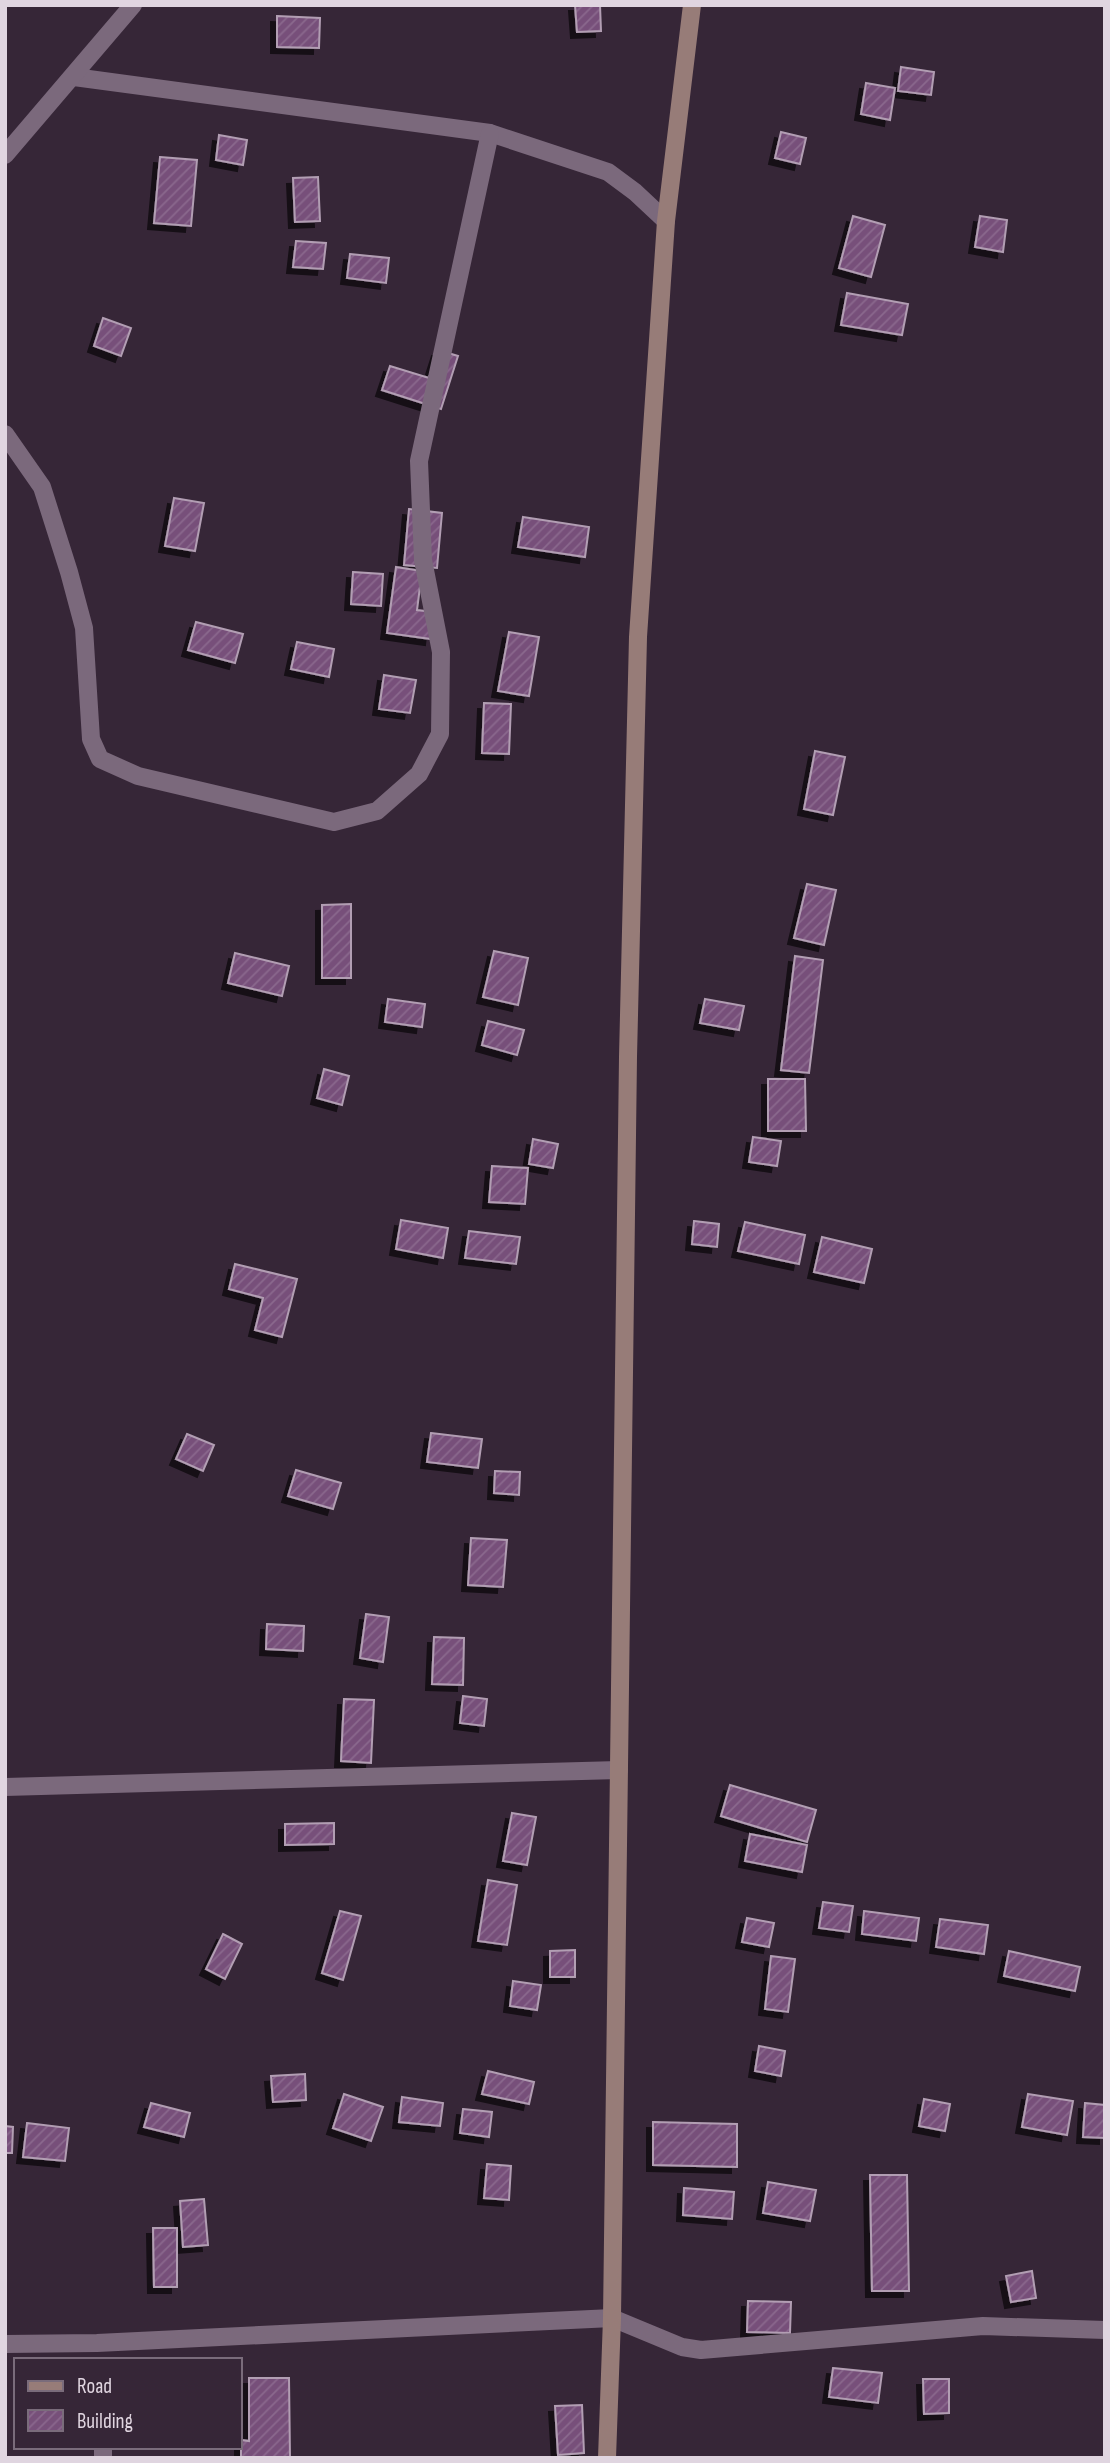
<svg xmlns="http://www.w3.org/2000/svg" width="1110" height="2463" font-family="'Sofia Sans Condensed',sans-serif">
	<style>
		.building { fill: url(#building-hatch); stroke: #b29eb3; stroke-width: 2; filter: url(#shadow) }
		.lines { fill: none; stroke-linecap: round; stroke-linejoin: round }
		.street { stroke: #7b697c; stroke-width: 18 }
		.secondary { stroke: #977c78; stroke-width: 18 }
	</style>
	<defs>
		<pattern id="building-hatch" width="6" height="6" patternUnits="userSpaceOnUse" patternTransform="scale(1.75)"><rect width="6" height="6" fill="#77507a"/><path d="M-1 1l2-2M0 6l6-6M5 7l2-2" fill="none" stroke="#8a688d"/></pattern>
		<filter id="shadow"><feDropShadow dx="-6" dy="6" stdDeviation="0" flood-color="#0009"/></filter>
	</defs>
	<rect width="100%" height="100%" fill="#362637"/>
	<g class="building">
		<polygon points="575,5 600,5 601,31 577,32"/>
		<polygon points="277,16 320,18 319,48 277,47"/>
		<polygon points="901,67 934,72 931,95 898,91"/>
		<polygon points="866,83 895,88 890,120 861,114"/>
		<polygon points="781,132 806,138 800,164 775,158"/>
		<polygon points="219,135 247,140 243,165 216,160"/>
		<polygon points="160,157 197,160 191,226 154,223"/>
		<polygon points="318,177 320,221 295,222 293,178"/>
		<polygon points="853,216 885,225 871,277 839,268"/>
		<polygon points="980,216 1007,220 1003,252 975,247"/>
		<polygon points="296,241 326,243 323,269 293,267"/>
		<polygon points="350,254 389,258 386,283 347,278"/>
		<polygon points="847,293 908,304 902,335 841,325"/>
		<polygon points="103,318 131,328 121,356 94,346"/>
		<polygon points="438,350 458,356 441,409 382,390 390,366 429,378"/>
		<polygon points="174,498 204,503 195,551 165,546"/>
		<polygon points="409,509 442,513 437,568 404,565"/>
		<polygon points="523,517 589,527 585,557 518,547"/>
		<polygon points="396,567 422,571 417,610 434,612 431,639 387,633"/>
		<polygon points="353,572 383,574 381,606 351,604"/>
		<polygon points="196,622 243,634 235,663 188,650"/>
		<polygon points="509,632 539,637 529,696 498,691"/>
		<polygon points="297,642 334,649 329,677 291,669"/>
		<polygon points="384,675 416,680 410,713 379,709"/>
		<polygon points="484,703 511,704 509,754 482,753"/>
		<polygon points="815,751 845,757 833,815 804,809"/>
		<polygon points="807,884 836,890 824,945 794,938"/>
		<polygon points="351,904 351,978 322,978 322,905"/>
		<polygon points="494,951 528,958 518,1005 483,997"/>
		<polygon points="235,953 289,966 282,996 228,983"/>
		<polygon points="795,956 823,960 809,1073 781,1070"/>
		<polygon points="388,999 425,1004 422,1027 385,1022"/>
		<polygon points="705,999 744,1006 739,1030 700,1023"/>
		<polygon points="488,1021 524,1030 517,1055 482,1045"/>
		<polygon points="324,1069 349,1076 342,1105 317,1098"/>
		<polygon points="768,1079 805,1079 806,1131 768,1131"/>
		<polygon points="753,1137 781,1141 777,1166 749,1162"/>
		<polygon points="533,1139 558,1144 553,1168 529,1164"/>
		<polygon points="492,1166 528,1168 525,1204 489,1202"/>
		<polygon points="401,1220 448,1228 443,1258 396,1249"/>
		<polygon points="694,1221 719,1224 717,1247 692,1244"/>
		<polygon points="745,1222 805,1235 799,1264 738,1251"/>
		<polygon points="469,1231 520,1237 516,1264 465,1258"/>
		<polygon points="822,1237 872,1249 864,1283 814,1272"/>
		<polygon points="235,1264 297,1279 282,1337 255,1330 263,1298 229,1289"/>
		<polygon points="431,1433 482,1439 478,1468 427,1462"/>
		<polygon points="187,1434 214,1445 203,1471 176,1459"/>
		<polygon points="296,1470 341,1483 333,1509 288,1496"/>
		<polygon points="495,1471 520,1472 519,1495 494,1493"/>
		<polygon points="471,1538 507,1540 503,1587 468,1585"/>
		<polygon points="366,1614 389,1617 383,1662 360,1658"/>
		<polygon points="267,1624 304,1626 303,1651 266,1649"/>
		<polygon points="434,1637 464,1638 463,1685 432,1684"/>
		<polygon points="463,1696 487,1699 484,1726 460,1723"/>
		<polygon points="344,1699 374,1700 371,1763 341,1761"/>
		<polygon points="730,1785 816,1810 807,1842 721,1816"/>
		<polygon points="512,1813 536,1817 527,1865 503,1861"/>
		<polygon points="334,1823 334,1844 285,1845 285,1824"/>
		<polygon points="750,1834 807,1845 802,1872 745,1861"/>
		<polygon points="488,1880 517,1885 507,1945 478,1941"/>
		<polygon points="823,1902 853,1906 849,1932 819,1928"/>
		<polygon points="340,1911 361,1916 343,1980 322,1973"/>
		<polygon points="864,1911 919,1918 916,1941 862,1934"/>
		<polygon points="747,1918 774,1923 769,1947 742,1942"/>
		<polygon points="940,1919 988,1925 984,1954 936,1947"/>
		<polygon points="223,1934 242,1944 225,1979 206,1969"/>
		<polygon points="575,1950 575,1977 550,1977 550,1951"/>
		<polygon points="1009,1951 1080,1967 1075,1991 1004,1976"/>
		<polygon points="771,1956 795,1959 788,2012 765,2009"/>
		<polygon points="513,1981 541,1985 537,2010 510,2006"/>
		<polygon points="759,2046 785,2051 781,2076 755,2071"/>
		<polygon points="488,2071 534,2082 529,2104 482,2094"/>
		<polygon points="305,2074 306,2100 273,2102 271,2076"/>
		<polygon points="344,2094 383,2107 371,2141 333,2128"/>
		<polygon points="1028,2094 1073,2101 1067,2135 1022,2127"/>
		<polygon points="402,2097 443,2103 440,2126 399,2122"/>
		<polygon points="924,2099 950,2104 945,2131 919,2126"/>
		<polygon points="151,2103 190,2113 184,2137 144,2127"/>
		<polygon points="1085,2103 1105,2105 1105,2138 1083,2137"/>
		<polygon points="463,2109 492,2112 489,2137 460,2133"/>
		<polygon points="653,2122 737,2124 737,2167 653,2165"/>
		<polygon points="27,2123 69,2128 65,2161 23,2157"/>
		<polygon points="5,2126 13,2127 12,2153 5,2153"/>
		<polygon points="487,2164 511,2166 509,2200 484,2198"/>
		<polygon points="870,2175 907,2175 909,2291 872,2291"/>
		<polygon points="768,2182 816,2190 810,2221 763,2213"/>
		<polygon points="684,2188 734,2192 732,2219 683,2215"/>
		<polygon points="204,2199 208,2245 183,2247 180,2201"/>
		<polygon points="153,2228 177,2228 177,2287 154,2287"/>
		<polygon points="1032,2271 1036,2298 1011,2302 1006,2276"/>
		<polygon points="748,2301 791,2302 790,2333 747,2332"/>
		<polygon points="833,2368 882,2373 878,2403 829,2397"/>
		<polygon points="249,2378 289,2378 290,2458 241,2458 241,2440 249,2441"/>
		<polygon points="923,2379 949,2379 949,2413 924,2414"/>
		<polygon points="582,2405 584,2453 558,2455 555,2406"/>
	</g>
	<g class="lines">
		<g class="street">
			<polyline points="74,77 490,133 608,172 635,192 666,221"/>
			<polyline points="5,155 133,5"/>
			<polyline points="5,434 42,487 69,572 84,628 91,739 100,759 138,776 334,822 377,811 419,774 440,734 441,652 423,560 419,461 490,133"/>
			<polyline points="5,1787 619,1770"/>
			<polyline points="5,2344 97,2343 612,2318 682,2347 701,2350 983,2326 1105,2330"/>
			<polyline points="103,2447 103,2458"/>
		</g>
		<polyline class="secondary" points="607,2458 612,2318 628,1057 638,637 666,221 692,5"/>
	</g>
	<rect width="1110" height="2463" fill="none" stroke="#e0d5e0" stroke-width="14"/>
	<rect x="14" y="2358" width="228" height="91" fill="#362637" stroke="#7a6c7b" stroke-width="2"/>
	<rect x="28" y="2381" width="35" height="10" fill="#977c78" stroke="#7a6c7b" stroke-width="2"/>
	<text x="77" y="2393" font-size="21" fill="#e0d5e0">Road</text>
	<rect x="28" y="2410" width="35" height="21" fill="url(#building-hatch)" stroke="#7a6c7b" stroke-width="2"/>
	<text x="77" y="2428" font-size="21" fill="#e0d5e0">Building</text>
</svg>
